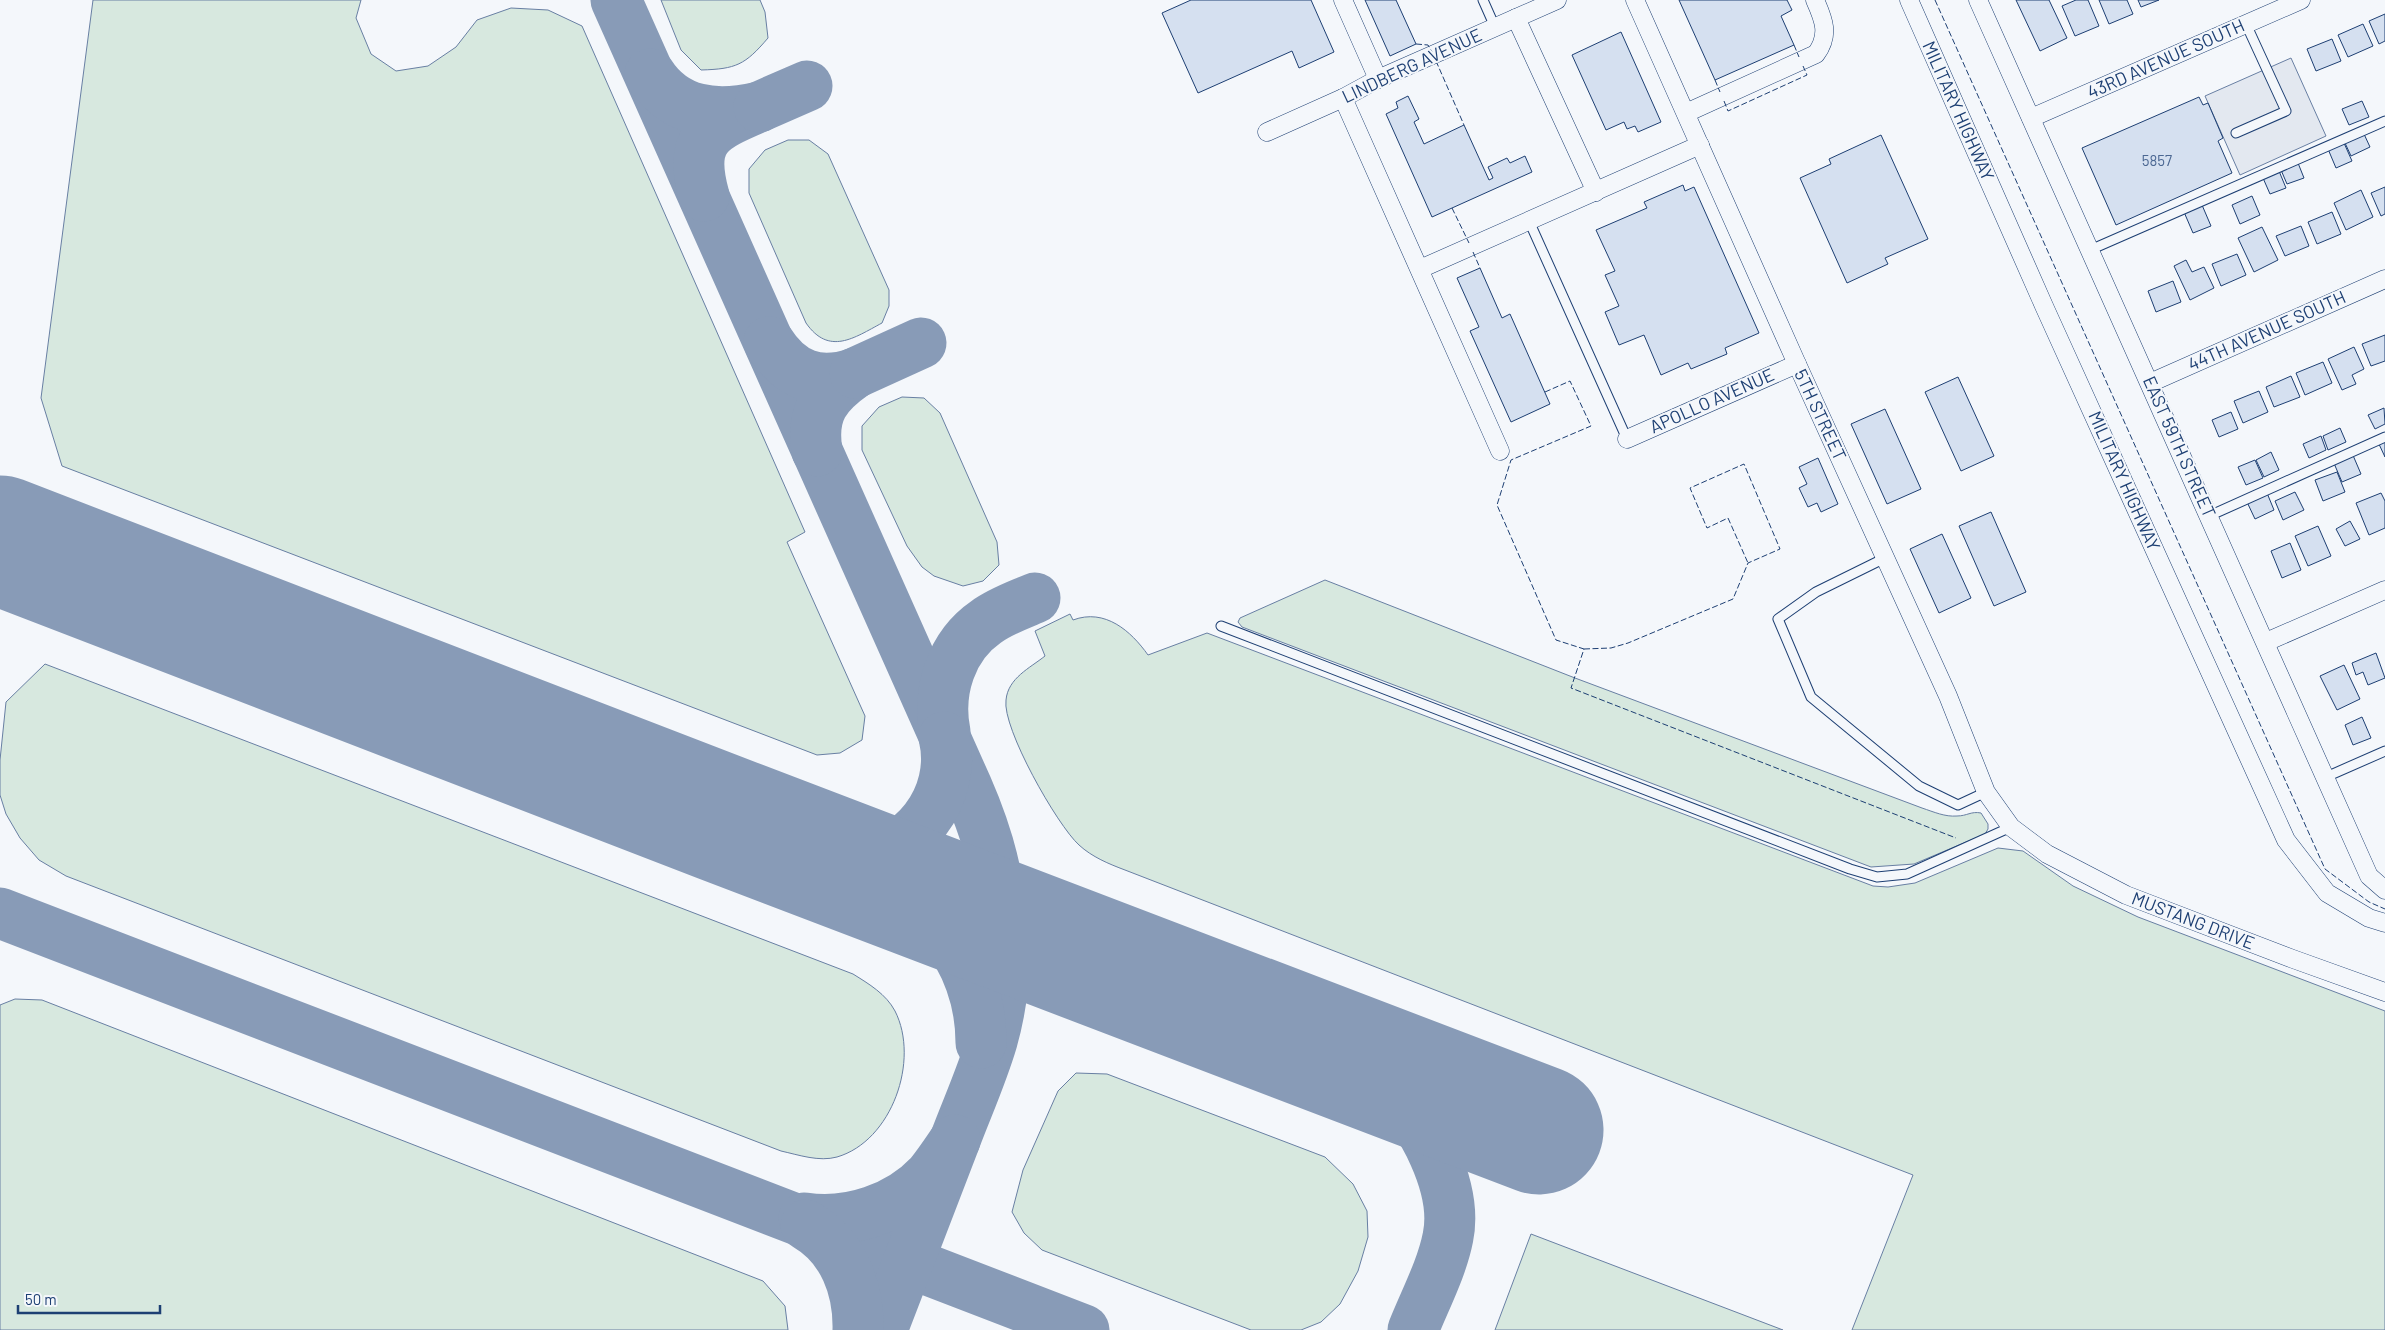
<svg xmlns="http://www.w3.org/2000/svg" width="2385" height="1330" font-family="Barlow,sans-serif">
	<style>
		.green { fill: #d7e8df; stroke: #687fa3 }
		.parking { fill: #e3e8f0; stroke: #687fa3 }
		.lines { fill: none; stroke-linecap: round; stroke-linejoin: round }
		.taxiway { stroke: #889bb7; stroke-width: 51 }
		.runway { stroke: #889bb7; stroke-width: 129 }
		.building { fill: #d5e0f0; stroke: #1d3f73 }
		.service-casing { stroke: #1d3f73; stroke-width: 11 }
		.minor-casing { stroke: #1d3f73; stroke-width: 19 }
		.service { stroke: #f4f7fb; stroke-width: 9 }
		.minor { stroke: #f4f7fb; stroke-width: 18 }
		.fence { stroke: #1d3f73; stroke-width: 1; stroke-dasharray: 6 2.5; stroke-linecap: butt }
		.labels { text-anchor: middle; stroke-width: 4; stroke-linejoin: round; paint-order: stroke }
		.number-label { font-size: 15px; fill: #4b6792 }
		.street-label { font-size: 18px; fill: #1d3f73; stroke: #f4f7fb }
	</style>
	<rect width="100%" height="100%" fill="#f4f7fb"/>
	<g class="green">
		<polygon points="93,0 361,0 356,18 371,54 396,71 428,66 456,47 477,20 511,8 548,10 582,26 805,532 787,542 865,716 862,740 840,753 817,755 62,466 41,398"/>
		<path d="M661 0H760L765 12 768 38C745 65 736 69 701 70L681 50Z"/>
		<path d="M788 140H809L828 154 889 290V306L882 323C854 338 829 356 806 323L749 193V169L765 150Z"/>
		<polygon points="902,397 924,398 940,413 997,542 999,565 983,581 963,586 934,576 922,567 907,546 862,450 862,426 879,407"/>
		<path d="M1325 580 1575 678 1922 808C1934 812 1945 817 1957 816 1967 816 1971 811 1981 813L1988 824V829L1985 834 1914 864 1871 867 1242 627 1238 622 1240 618Z"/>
		<path d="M1070 614 1073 620C1105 608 1131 631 1148 655L1207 633 1873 886 1888 887 1915 883 1998 848 2023 851 2073 886 2138 917 2385 1011V1330H1852L1913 1175 1125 870C1109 864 1092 857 1079 845 1057 825 1002 728 1006 700 1008 678 1030 668 1045 656L1035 631Z"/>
		<path d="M45 664 853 974C869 984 886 994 895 1011 920 1060 892 1141 837 1157 819 1162 799 1155 781 1151L66 876 39 860 20 838 6 814 0 795V760L6 702Z"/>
		<polygon points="15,999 42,1000 763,1281 785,1306 788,1330 0,1330 0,1005"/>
		<polygon points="1076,1073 1107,1074 1325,1157 1353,1184 1367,1211 1368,1237 1358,1271 1340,1304 1321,1322 1301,1330 1251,1330 1042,1250 1024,1233 1012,1212 1023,1170 1058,1091"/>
		<polygon points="1531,1234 1783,1330 1495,1330"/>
	</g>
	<polygon class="parking" points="2291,58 2326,136 2240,175 2205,96"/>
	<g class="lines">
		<g class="taxiway">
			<path d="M616 0 967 787C1003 869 1017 953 992 1041 982 1075 967 1108 955 1140"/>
			<path d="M650 74C675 113 716 117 759 107 710 128 688 137 704 196"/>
			<polyline points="759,107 807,86"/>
			<path d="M769 342C790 375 818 386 855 373 825 394 811 412 817 451"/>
			<polyline points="855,373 921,343"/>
			<path d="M945 732C937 691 951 646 986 622 1001 611 1019 605 1035 598"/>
			<path d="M944 737C958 796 912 858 850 857 827 856 804 847 783 841 800 849 818 858 835 865 854 873 874 878 892 888 948 920 981 979 981 1043"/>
			<polyline points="0,913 1084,1330"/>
			<path d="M1317 1046C1341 1058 1365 1069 1386 1087 1422 1118 1458 1188 1448 1237 1442 1268 1425 1300 1413 1330"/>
			<path d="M804 1218C849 1225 899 1208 930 1175 939 1164 947 1152 955 1140L882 1330"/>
			<path d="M806 1225C844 1247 859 1289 858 1330"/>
		</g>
		<polyline class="runway" points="0,540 721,818 1539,1130"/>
	</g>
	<g class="building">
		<polygon points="1191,0 1311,0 1334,52 1299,68 1292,51 1198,93 1162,13"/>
		<polygon points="1365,0 1396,0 1416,44 1390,56"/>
		<polygon points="1679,0 1787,0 1792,10 1781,16 1794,45 1715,80"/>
		<polygon points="2016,0 2049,0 2067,38 2040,51"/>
		<polygon points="2076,0 2088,0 2099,26 2075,36 2062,6"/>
		<polygon points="2099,0 2127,0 2133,14 2109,24"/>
		<polygon points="2138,0 2159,0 2141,7"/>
		<polygon points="2385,14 2385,41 2379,44 2369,21"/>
		<polygon points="2363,24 2373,46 2348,57 2338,35"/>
		<polygon points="1621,32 1661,122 1638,132 1635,126 1627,129 1624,122 1606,130 1572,55"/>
		<polygon points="2332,39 2341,61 2316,71 2307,49"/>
		<polygon points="1408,96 1419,119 1414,122 1424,144 1464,125 1489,180 1493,178 1488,167 1507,158 1510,163 1525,156 1532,172 1432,217 1386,114 1398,108 1396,102"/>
		<polygon points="2199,97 2203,105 2208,103 2223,138 2218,141 2232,173 2116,225 2082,148"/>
		<polygon points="2362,101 2369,117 2349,125 2342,109"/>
		<polygon points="2364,134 2370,147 2351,156 2345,143"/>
		<polygon points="1881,135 1928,239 1885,258 1888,264 1847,283 1800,178 1831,164 1829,159"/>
		<polygon points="2344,143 2352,161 2336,168 2328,149"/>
		<polygon points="2298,163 2304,178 2287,184 2281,170"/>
		<polygon points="2279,171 2286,188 2270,194 2263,178"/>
		<polygon points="1683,185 1685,191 1694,187 1759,333 1725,348 1727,354 1691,369 1688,363 1661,375 1644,335 1619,345 1605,312 1619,306 1605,275 1615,271 1596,230 1647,208 1644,202"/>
		<polygon points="2385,187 2385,214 2381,216 2371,193"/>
		<polygon points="2361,190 2373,217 2346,230 2334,203"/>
		<polygon points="2252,196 2260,215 2240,224 2232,205"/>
		<polygon points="2202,205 2211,226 2193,233 2184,212"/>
		<polygon points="2332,212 2341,234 2317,244 2308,222"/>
		<polygon points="2301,226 2309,246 2285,256 2276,236"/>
		<polygon points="2262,227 2278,260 2254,272 2238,238"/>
		<polygon points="2237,254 2246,275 2221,286 2212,264"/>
		<polygon points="2186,260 2192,272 2204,267 2214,288 2190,300 2174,266"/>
		<polygon points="1480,268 1502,318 1510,314 1550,404 1511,422 1470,331 1479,327 1457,278"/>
		<polygon points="2173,281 2181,302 2156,312 2148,291"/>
		<polygon points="2385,335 2385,361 2371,366 2362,344"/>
		<polygon points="2354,347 2364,369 2352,375 2356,384 2342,390 2328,359"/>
		<polygon points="2323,362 2332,383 2305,395 2296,373"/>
		<polygon points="2291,376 2300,397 2274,407 2266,387"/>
		<polygon points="1958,377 1994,456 1961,471 1925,392"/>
		<polygon points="2259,391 2268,412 2243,423 2234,401"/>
		<polygon points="2384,408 2385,424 2375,429 2368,415"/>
		<polygon points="1885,409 1921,489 1887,504 1851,424"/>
		<polygon points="2231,412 2238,429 2219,437 2212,420"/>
		<polygon points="2340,428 2346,442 2328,450 2323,436"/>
		<polygon points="2321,436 2326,450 2309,458 2303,444"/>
		<polygon points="2385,439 2385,457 2378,442"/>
		<polygon points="2271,452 2279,470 2264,477 2256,460"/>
		<polygon points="2352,453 2361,474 2342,482 2333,461"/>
		<polygon points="1818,458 1838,504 1821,512 1817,503 1808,507 1799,488 1807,484 1799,467"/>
		<polygon points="2255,460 2263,478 2246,485 2238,467"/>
		<polygon points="2337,472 2345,492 2323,501 2315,480"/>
		<polygon points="2295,492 2304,510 2283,520 2275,501"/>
		<polygon points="2267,493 2274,510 2255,519 2247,502"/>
		<polygon points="2381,493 2385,501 2385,528 2369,535 2356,503"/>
		<polygon points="1991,512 2026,592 1994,606 1959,526"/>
		<polygon points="2350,521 2360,539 2345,546 2336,529"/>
		<polygon points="2318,526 2331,556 2308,566 2295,536"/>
		<polygon points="1942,534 1971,598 1939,613 1910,549"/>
		<polygon points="2290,543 2301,570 2282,578 2271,551"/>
		<polygon points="2376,653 2385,678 2368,685 2363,672 2356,675 2352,663"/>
		<polygon points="2344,665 2360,699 2337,710 2320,676"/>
		<polygon points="2362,717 2371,738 2353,745 2345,725"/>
	</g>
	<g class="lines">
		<defs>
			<g id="service">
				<polyline points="1483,0 1495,27"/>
				<polyline points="2236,133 2286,111 2246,24"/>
				<polyline points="1529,221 1627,439"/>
				<polyline points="2090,250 2385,121"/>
				<polyline points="2209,516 2385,437"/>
				<polyline points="1885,558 1816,592 1778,619 1811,697 1919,786 1958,805 1986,792"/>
				<polyline points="1221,626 1850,869 1877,877 1907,874 2011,827"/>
				<polyline points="2326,777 2385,751"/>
			</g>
			<g id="minor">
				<polyline points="1343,0 1378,79"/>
				<polyline points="1635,0 1797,364 1948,696 1986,792 2011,827 2047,854 2126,895 2293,959 2385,992"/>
				<polyline points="1909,0 2044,306 2286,840 2327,893 2369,918 2385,923"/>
				<polyline points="1978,0 2369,876 2385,890"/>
				<polyline points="1516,18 1596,192"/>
				<polyline points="1343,98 1500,451"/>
				<path d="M1686 113 1816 54C1830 35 1824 20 1815 0"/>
				<polyline points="2031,118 2301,0"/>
				<polyline points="1267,132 1343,98 1378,79 1557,0"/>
				<polyline points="1420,269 1700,145"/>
				<polyline points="2150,383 2385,279"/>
				<polyline points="1627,439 1797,364"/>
				<polyline points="2266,642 2385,590"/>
			</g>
		</defs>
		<use href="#service" class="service-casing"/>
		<use href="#minor" class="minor-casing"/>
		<use href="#service" class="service"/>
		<use href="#minor" class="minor"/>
		<g class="fence">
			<polyline points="1935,0 2325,869 2369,902 2385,909"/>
			<polyline points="1416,44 1428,45 1432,52"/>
			<polyline points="1794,45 1799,57"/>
			<polyline points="1436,61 1464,125"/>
			<polyline points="1715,80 1720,92"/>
			<polyline points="1724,101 1728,111 1807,75 1803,66"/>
			<polyline points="1452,208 1469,243"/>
			<polyline points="1473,252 1480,268"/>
			<polyline points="1545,392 1570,381 1591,426 1511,460 1497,505 1556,640 1584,649 1571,688 1956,838"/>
			<polyline points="1584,649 1611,648 1628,643 1733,599 1748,563 1780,549 1744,464 1690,488 1707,528 1728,518 1748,563"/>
		</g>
	</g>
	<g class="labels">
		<g class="number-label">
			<text x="2157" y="166">5857</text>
		</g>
		<g class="street-label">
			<text transform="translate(2166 59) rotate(-24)" y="6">43RD AVENUE SOUTH</text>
			<text transform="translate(1412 66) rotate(-25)" y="6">LINDBERG AVENUE</text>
			<text transform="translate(1958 111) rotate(66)" y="6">MILITARY HIGHWAY</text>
			<text transform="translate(2267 331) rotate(-24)" y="6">44TH AVENUE SOUTH</text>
			<text transform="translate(1712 401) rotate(-24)" y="6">APOLLO AVENUE</text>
			<text transform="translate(1820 415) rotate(65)" y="6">5TH STREET</text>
			<text transform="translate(2179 447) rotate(66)" y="6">EAST 59TH STREET</text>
			<text transform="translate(2124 481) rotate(66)" y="6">MILITARY HIGHWAY</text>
			<text transform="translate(2193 921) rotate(21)" y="6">MUSTANG DRIVE</text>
		</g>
	</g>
	<path d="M18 1305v8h142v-8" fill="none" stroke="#1d3f73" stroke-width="2.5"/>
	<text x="25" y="1305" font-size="15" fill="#1d3f73" stroke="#f4f7fb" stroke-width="4" paint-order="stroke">50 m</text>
</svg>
